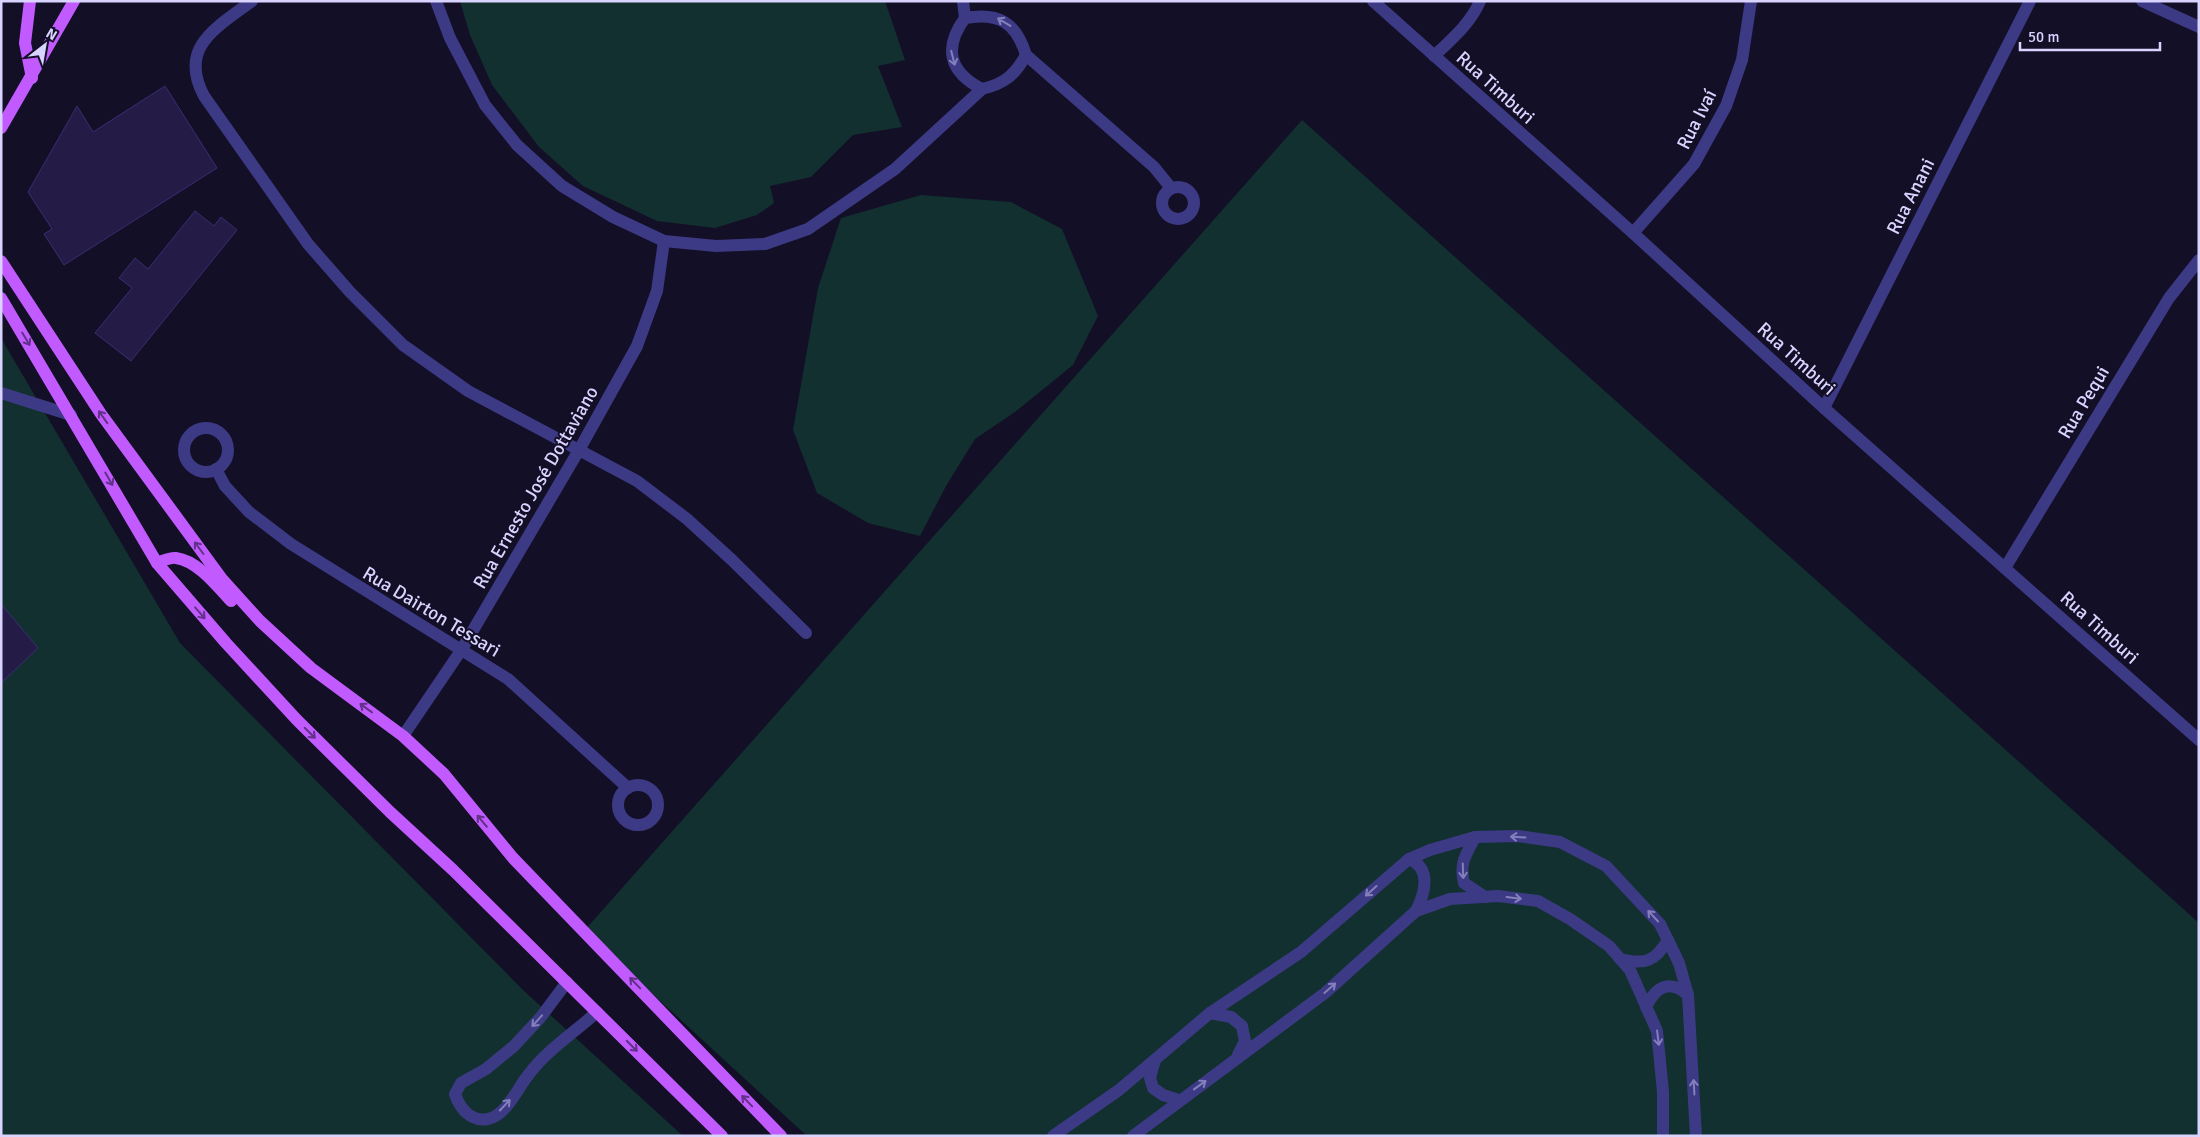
<svg xmlns="http://www.w3.org/2000/svg" width="2200" height="1137" font-family="Signika,sans-serif">
	<style>
		.green { fill: #12302f }
		.building { fill: #241b47; stroke: #3b2d73 }
		.lines { fill: none; stroke-linecap: round; stroke-linejoin: round }
		.minor { stroke: #3d3a85; stroke-width: 12 }
		.major { stroke: #c25bff; stroke-width: 12 }
		.oneway { stroke: #837fbc }
		.oneway2 { stroke: #623188 }
		.labels { text-anchor: middle; stroke-width: 4; stroke-linejoin: round; paint-order: stroke }
		.street-label { font-size: 19px; fill: #d9d4ff; stroke: #130f26 }
	</style>
	<rect width="100%" height="100%" fill="#130f26"/>
	<g class="green">
		<polygon points="460,1 885,1 905,60 878,66 902,127 853,135 811,177 770,186 774,203 757,215 715,228 657,221 583,186 539,147 492,85 470,35"/>
		<polygon points="1302,120 2199,923 2199,1136 807,1136 584,931"/>
		<polygon points="921,195 1011,202 1062,229 1098,316 1073,365 1015,412 975,439 946,486 920,536 868,523 817,493 793,430 818,288 841,218"/>
		<polygon points="1,338 180,643 523,990 683,1136 1,1136"/>
	</g>
	<g class="building">
		<polygon points="165,86 217,168 64,265 44,234 52,229 28,192 77,106 93,132"/>
		<polygon points="195,211 214,226 221,217 237,230 131,361 95,333 132,288 119,278 135,258 148,269"/>
		<polygon points="1,604 38,648 1,683"/>
	</g>
	<g class="lines">
		<g class="minor">
			<path d="M252 1C216 28 178 47 204 96L308 244 350 292 403 345 468 391 637 481 687 519 732 560 806 633"/>
			<path d="M436 1 450 38 485 105 517 145 562 186 613 217 664 241 716 246 765 244 808 229 895 169 982 89C1004 84 1015 75 1026 55"/>
			<polyline points="963,1 965,18"/>
			<polyline points="1373,1 1633,233 1824,408 2199,740"/>
			<polyline points="2142,1 2199,27"/>
			<path d="M1434 56C1451 40 1471 23 1480 1"/>
			<path d="M982 89C949 72 943 48 965 18 998 12 1016 22 1026 55L1154 167 1171 188"/>
			<circle cx="1178" cy="203" r="16"/>
			<polyline points="1633,233 1694,164 1726,106 1742,60 1751,1"/>
			<polyline points="1,393 71,415"/>
			<polyline points="1824,408 2030,1"/>
			<circle cx="206" cy="450" r="22"/>
			<polyline points="216,469 225,486 249,512 291,544 508,679 628,788"/>
			<polyline points="2005,568 2169,298 2199,260"/>
			<polyline points="403,736 462,649 579,450 637,346 657,291 664,241"/>
			<circle cx="638" cy="805" r="20"/>
			<path d="M1475 837C1466 855 1459 863 1464 883L1485 897"/>
			<path d="M1409 859C1432 868 1425 893 1416 911"/>
			<path d="M1620 959C1644 965 1655 962 1668 940"/>
			<path d="M567 982 540 1018 514 1046 486 1069 461 1083 455 1094C460 1109 471 1122 488 1119 507 1115 518 1087 529 1074 547 1050 575 1032 597 1012"/>
			<path d="M1646 1007C1656 986 1670 979 1688 995"/>
			<polyline points="1210,1013 1231,1017 1242,1026 1245,1041 1238,1055"/>
			<polyline points="1155,1060 1150,1078 1153,1088 1163,1095 1179,1100"/>
			<polyline points="1053,1136 1119,1090 1210,1013 1301,952 1409,859 1430,850 1475,837 1518,836 1560,842 1606,866 1660,924 1679,963 1688,995 1696,1136"/>
			<polyline points="1133,1136 1325,993 1416,911 1450,899 1498,896 1538,901 1570,919 1609,946 1630,970 1657,1031 1663,1092 1663,1136"/>
		</g>
		<g class="major">
			<polyline points="30,1 25,43 32,78"/>
			<polyline points="1,128 74,1"/>
			<polyline points="1,261 101,414 222,579 260,621 311,668 403,736 444,774 513,858 781,1136"/>
			<polyline points="1,298 157,563 226,643 297,720 390,812 453,870 722,1136"/>
			<path d="M157 563C163 561 170 557 176 558 198 561 217 586 231 601"/>
		</g>
	</g>
	<defs><path id="oneway-shaft" d="M-6 0H5M1.5-3L5.5 0L1.5 3" fill="none" stroke-width="1.6" stroke-linecap="round" stroke-linejoin="round" transform="scale(1.25)"/></defs>
	<g class="oneway">
		<use href="#oneway-shaft" transform="translate(1004 22) rotate(-149)"/>
		<use href="#oneway-shaft" transform="translate(953 58) rotate(76)"/>
		<use href="#oneway-shaft" transform="translate(1518 837) rotate(-177)"/>
		<use href="#oneway-shaft" transform="translate(1463 871) rotate(88)"/>
		<use href="#oneway-shaft" transform="translate(1371 891) rotate(138)"/>
		<use href="#oneway-shaft" transform="translate(1514 898) rotate(7)"/>
		<use href="#oneway-shaft" transform="translate(1653 916) rotate(-133)"/>
		<use href="#oneway-shaft" transform="translate(1330 988) rotate(-41)"/>
		<use href="#oneway-shaft" transform="translate(537 1021) rotate(132)"/>
		<use href="#oneway-shaft" transform="translate(1658 1038) rotate(83)"/>
		<use href="#oneway-shaft" transform="translate(1200 1085) rotate(-36)"/>
		<use href="#oneway-shaft" transform="translate(1694 1087) rotate(-93)"/>
		<use href="#oneway-shaft" transform="translate(505 1105) rotate(-47)"/>
	</g>
	<g class="oneway2">
		<use href="#oneway-shaft" transform="translate(26 339) rotate(59)"/>
		<use href="#oneway-shaft" transform="translate(103 417) rotate(-125)"/>
		<use href="#oneway-shaft" transform="translate(109 479) rotate(60)"/>
		<use href="#oneway-shaft" transform="translate(199 548) rotate(-127)"/>
		<use href="#oneway-shaft" transform="translate(200 613) rotate(49)"/>
		<use href="#oneway-shaft" transform="translate(366 708) rotate(-144)"/>
		<use href="#oneway-shaft" transform="translate(310 733) rotate(45)"/>
		<use href="#oneway-shaft" transform="translate(482 821) rotate(-130)"/>
		<use href="#oneway-shaft" transform="translate(635 983) rotate(-134)"/>
		<use href="#oneway-shaft" transform="translate(632 1046) rotate(45)"/>
		<use href="#oneway-shaft" transform="translate(747 1101) rotate(-134)"/>
	</g>
	<g class="labels">
		<g class="street-label">
			<text transform="translate(1496 87) rotate(42)" y="7">Rua Timburi</text>
			<text transform="translate(1696 119) rotate(-63)" y="7">Rua Ivaí</text>
			<text transform="translate(1910 196) rotate(-63)" y="7">Rua Anani</text>
			<text transform="translate(1797 358) rotate(42)" y="7">Rua Timburi</text>
			<text transform="translate(2083 402) rotate(-59)" y="7">Rua Pequi</text>
			<text transform="translate(535 487) rotate(-60)" y="7">Rua Ernesto José Dottaviano</text>
			<text transform="translate(432 611) rotate(31)" y="7">Rua Dairton Tessari</text>
			<text transform="translate(2100 627) rotate(42)" y="7">Rua Timburi</text>
		</g>
	</g>
	<rect width="2200" height="1137" fill="none" stroke="#d9d4ff" stroke-width="5"/>
	<g transform="translate(45 45) rotate(31)" stroke="#130f26" stroke-width="4" paint-order="stroke">
	<path d="M0-4L9 19L0 12L-9 19Z" fill="#d9d4ff"/>
	<text y="-8" font-size="14" font-weight="bold" text-anchor="middle" fill="#d9d4ff">N</text>
	</g>
	<path d="M2020 42v8h140v-8" fill="none" stroke="#d9d4ff" stroke-width="2.5"/>
	<text x="2028" y="42" font-size="15" fill="#d9d4ff" stroke="#130f26" stroke-width="4" paint-order="stroke">50 m</text>
</svg>
